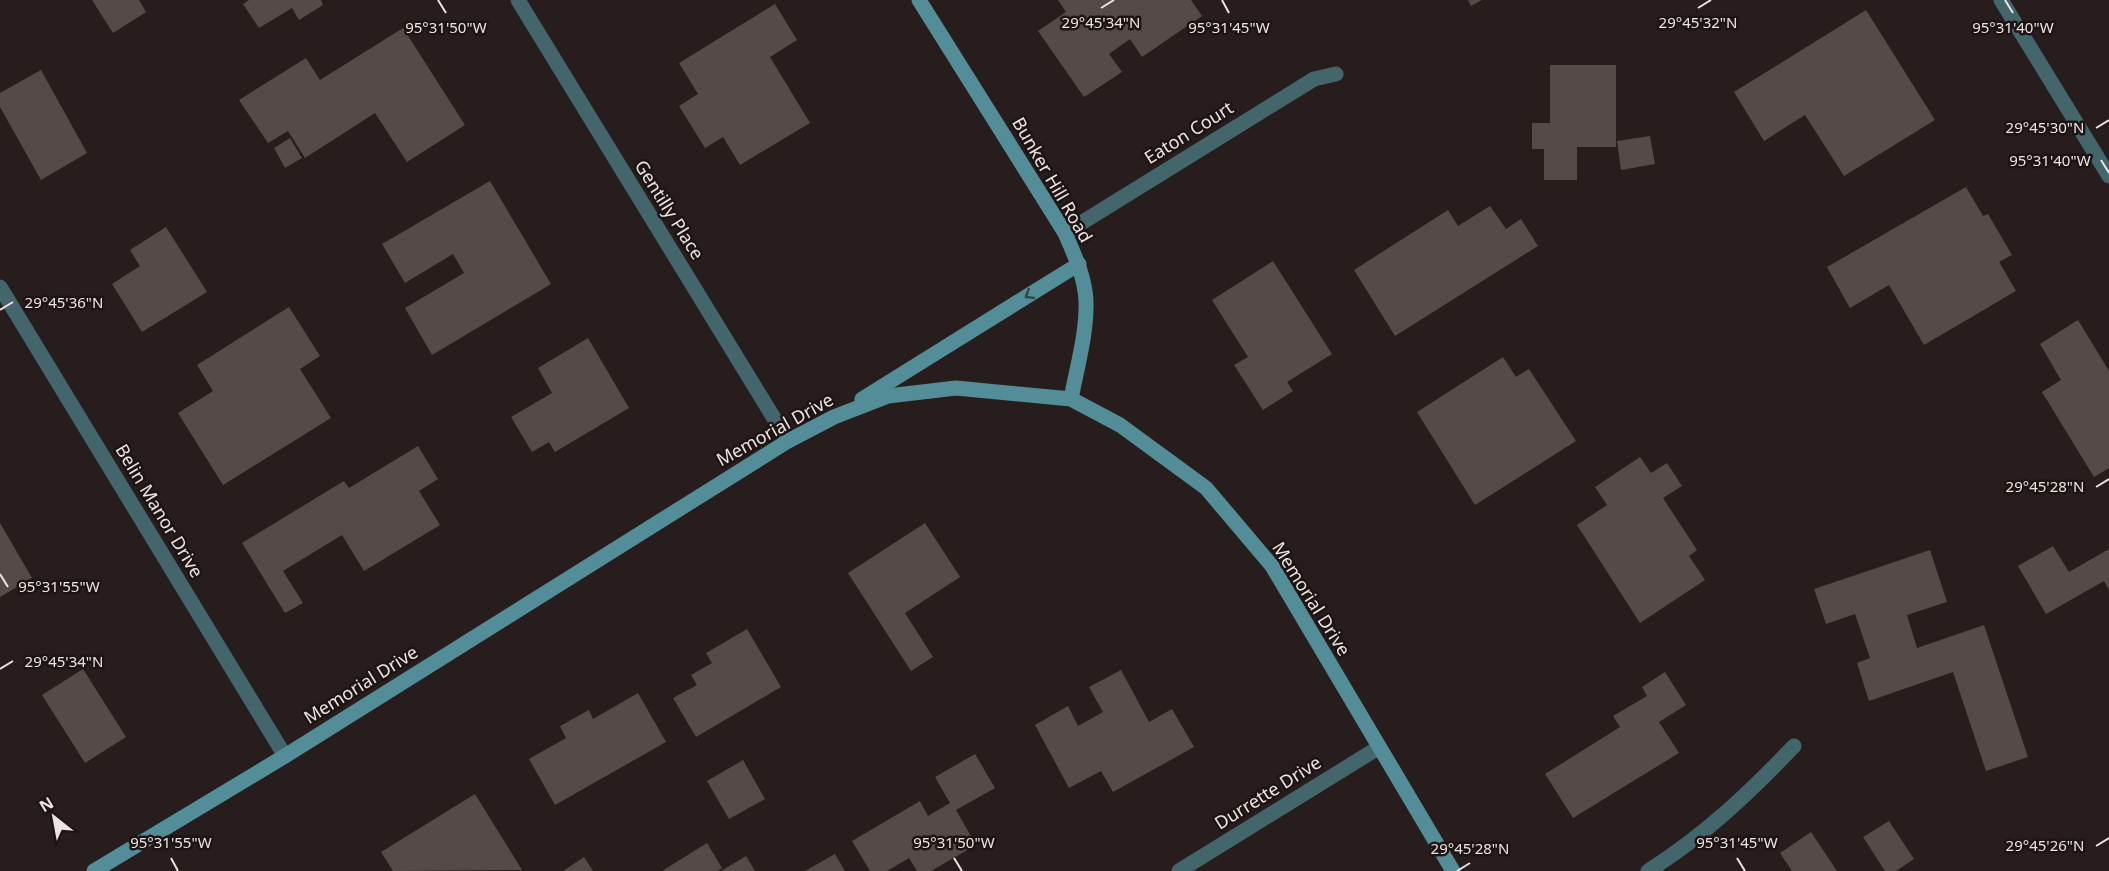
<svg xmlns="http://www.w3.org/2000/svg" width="2109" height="871" font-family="'Noto Sans',sans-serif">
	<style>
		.building { fill: #554a48 }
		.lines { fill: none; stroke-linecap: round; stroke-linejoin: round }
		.street { stroke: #43666c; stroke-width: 15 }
		.secondary { stroke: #538e98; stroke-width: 15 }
		.oneway { stroke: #334548 }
		.ticks { fill: none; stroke: #ebe4e3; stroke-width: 2 }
		.labels { text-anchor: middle; stroke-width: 5; stroke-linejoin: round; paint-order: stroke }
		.street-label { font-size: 18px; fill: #ebe4e3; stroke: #1d1413 }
		.ticks-label { font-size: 15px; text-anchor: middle; fill: #ebe4e3; stroke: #1d1413; stroke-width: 5; stroke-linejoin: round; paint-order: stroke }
	</style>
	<rect width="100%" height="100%" fill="#271d1c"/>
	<g class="building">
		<polygon points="92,0 139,0 146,12 113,33"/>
		<polygon points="249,0 321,0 323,5 299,20 292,8 259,28 243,4"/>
		<polygon points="1058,0 1191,0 1202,16 1142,57 1130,39 1109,54 1122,72 1084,97 1038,31 1066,12"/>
		<polygon points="1468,0 1482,0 1471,6"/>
		<polygon points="775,4 797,40 770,57 810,123 740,165 723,137 705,148 679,106 698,94 679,63"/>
		<polygon points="1866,10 1935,120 1844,176 1805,115 1764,141 1734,92"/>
		<polygon points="403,28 465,125 407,162 375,113 305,158 288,131 268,143 239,100 306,58 320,80"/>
		<polygon points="1550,65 1616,65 1616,147 1577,147 1577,180 1544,180 1544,149 1532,149 1532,123 1550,123"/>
		<polygon points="41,70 87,153 41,180 0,107 0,93"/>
		<polygon points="1650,136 1655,164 1621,170 1617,141"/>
		<polygon points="290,138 302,158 285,168 274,148"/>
		<polygon points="490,181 551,284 432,355 405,308 464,273 453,254 405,283 382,244"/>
		<polygon points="1966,187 1983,216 1988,214 2012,255 1999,262 2016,291 1924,345 1889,285 1850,308 1827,267"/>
		<polygon points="1490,206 1506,229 1521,219 1538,246 1395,336 1354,270 1448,210 1458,226"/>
		<polygon points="166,227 207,292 142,332 112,284 140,266 130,250"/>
		<polygon points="1273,261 1332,354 1287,382 1293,391 1263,410 1234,365 1248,357 1212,300"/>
		<polygon points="289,307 320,356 300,369 331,418 223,485 178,413 213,391 197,365"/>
		<polygon points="2078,320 2109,371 2109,468 2094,477 2042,392 2061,380 2040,344"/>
		<polygon points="588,338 629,408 555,452 549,442 532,452 511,417 552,393 538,368"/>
		<polygon points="1503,357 1516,377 1529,369 1576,441 1475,505 1417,412"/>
		<polygon points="418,446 438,479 419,491 440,525 364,571 342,535 283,571 303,603 285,613 242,543 344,481 349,488"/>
		<polygon points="1640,457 1651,473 1667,463 1682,486 1663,498 1697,550 1689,556 1705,580 1640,623 1577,525 1607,505 1595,487"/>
		<polygon points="0,523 32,578 0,597"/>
		<polygon points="925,523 960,577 905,613 933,657 911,671 848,573"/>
		<polygon points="2053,546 2069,572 2109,549 2109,590 2104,581 2046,614 2018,566"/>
		<polygon points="1930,550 1947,602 1907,615 1917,648 1984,625 2028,757 1986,771 1953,672 1869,701 1857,663 1870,658 1855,614 1826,624 1814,589"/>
		<polygon points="747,629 781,687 696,737 673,698 697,685 691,675 712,663 706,653"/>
		<polygon points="83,669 126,737 85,763 42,695"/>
		<polygon points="1121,670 1149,722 1172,709 1194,747 1113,792 1101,771 1069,788 1035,725 1068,706 1078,726 1103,712 1089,687"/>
		<polygon points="1665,672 1686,705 1659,722 1679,753 1573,818 1545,774 1620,727 1613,716 1647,696 1642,687"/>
		<polygon points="638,693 666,742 555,805 529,759 566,738 560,726 589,710 593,719"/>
		<polygon points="975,754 995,788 956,810 976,845 931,871 917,871 909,858 887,871 870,871 852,841 920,801 928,816 950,803 935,777"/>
		<polygon points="743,760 765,799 729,819 707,781"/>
		<polygon points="475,794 522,870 393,871 381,852"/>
		<polygon points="1889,821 1914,859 1896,871 1885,871 1863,837"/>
		<polygon points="1811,832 1837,871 1792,871 1780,853"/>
		<polygon points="707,843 722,868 717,871 662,871"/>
		<polygon points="835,854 845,871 805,871"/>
		<polygon points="746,856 755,871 721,871"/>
		<polygon points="584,857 593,871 563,871"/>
	</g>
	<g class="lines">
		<g class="street">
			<polyline points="518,0 788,441"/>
			<polyline points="2001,0 2109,176"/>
			<polyline points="1065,233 1314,79 1336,74"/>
			<polyline points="0,287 285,756"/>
			<polyline points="1179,871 1378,748"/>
			<path d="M1648 871C1704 836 1749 793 1794 746"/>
		</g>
		<g class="secondary">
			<path d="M919 0 1065 233C1074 254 1085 277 1086 301 1087 333 1077 367 1071 399"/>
			<polyline points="862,399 1079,264"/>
			<polyline points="94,871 285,756 788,441 834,417 888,396 956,388 1071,399 1120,425 1206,488 1272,566 1453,871"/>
		</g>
	</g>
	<defs><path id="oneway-chevron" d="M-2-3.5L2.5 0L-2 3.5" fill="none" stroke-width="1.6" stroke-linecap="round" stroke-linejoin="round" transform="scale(1.5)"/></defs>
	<use class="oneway" href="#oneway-chevron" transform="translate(1029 295) rotate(148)"/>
	<path class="ticks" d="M438 0 446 13M1222 0 1229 13M2005 0 2013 13M1101 8 1114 0M1698 8 1711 0M2096 128 2109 120M2101 160 2109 173M0 310 13 302M2096 487 2109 479M0 574 8 587M0 669 13 661M2096 846 2109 838M171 858 178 871M954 858 962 871M1737 858 1745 871M1457 871 1470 863"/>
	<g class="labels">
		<g class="street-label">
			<text transform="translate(1189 133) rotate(-32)" y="6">Eaton Court</text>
			<text transform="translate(1052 180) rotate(60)" y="6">Bunker Hill Road</text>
			<text transform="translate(669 210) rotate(58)" y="6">Gentilly Place</text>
			<text transform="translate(775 430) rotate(-29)" y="6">Memorial Drive</text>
			<text transform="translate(159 511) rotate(59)" y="6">Belin Manor Drive</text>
			<text transform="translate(1311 599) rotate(58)" y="6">Memorial Drive</text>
			<text transform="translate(361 685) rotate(-32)" y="6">Memorial Drive</text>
			<text transform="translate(1268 793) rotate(-32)" y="6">Durrette Drive</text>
		</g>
	</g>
	<g class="ticks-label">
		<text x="1101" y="28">29°45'34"N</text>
		<text x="1698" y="28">29°45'32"N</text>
		<text x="446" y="33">95°31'50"W</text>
		<text x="1229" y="33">95°31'45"W</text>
		<text x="2013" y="33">95°31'40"W</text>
		<text x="2045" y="133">29°45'30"N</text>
		<text x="2050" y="166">95°31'40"W</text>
		<text x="64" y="308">29°45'36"N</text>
		<text x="2045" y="492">29°45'28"N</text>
		<text x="59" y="592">95°31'55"W</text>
		<text x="64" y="667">29°45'34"N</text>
		<text x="171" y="848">95°31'55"W</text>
		<text x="954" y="848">95°31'50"W</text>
		<text x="1737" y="848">95°31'45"W</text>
		<text x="2045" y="851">29°45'26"N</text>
		<text x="1470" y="854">29°45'28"N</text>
	</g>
	<g transform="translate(54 817) rotate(329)" stroke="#1d1413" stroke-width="4.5" paint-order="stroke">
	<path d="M0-4.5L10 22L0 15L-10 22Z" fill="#ebe4e3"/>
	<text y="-9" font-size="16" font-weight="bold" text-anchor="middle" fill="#ebe4e3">N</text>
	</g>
</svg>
